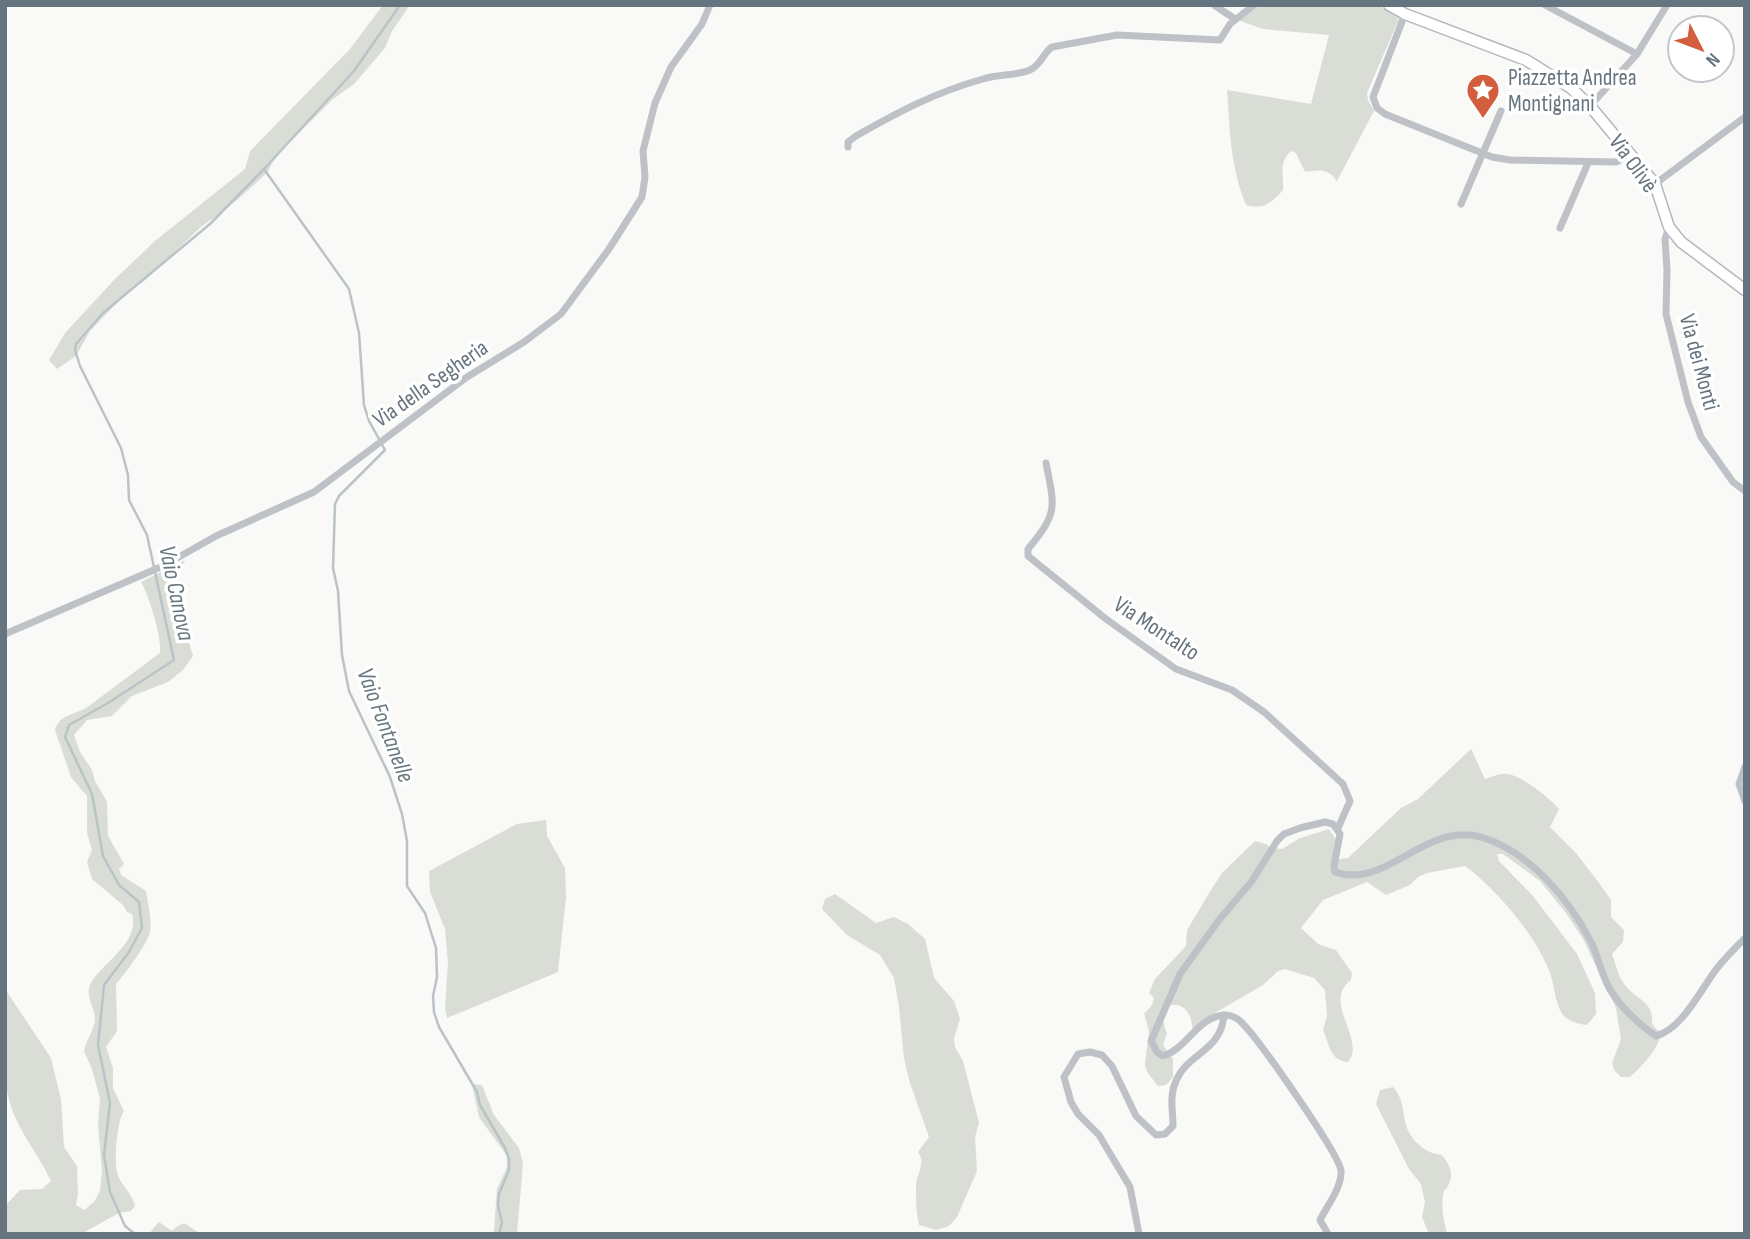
<svg xmlns="http://www.w3.org/2000/svg" width="1750" height="1239" font-family="'Sofia Sans Condensed',sans-serif">
	<style>
		.green { fill: #d9ddd6 }
		.lines { fill: none; stroke-linecap: round; stroke-linejoin: round }
		.stream { stroke: #bac4c8; stroke-width: 2.5 }
		.secondary-casing { stroke: #b3b8bd; stroke-width: 13 }
		.street { stroke: #bec2c6; stroke-width: 7 }
		.secondary { stroke: #fff; stroke-width: 10 }
		.labels { text-anchor: middle; stroke-width: 7; stroke-linejoin: round; paint-order: stroke }
		.poi-label { font-size: 23px; fill: #66747f; stroke: #fff; text-anchor: start }
		.street-label { font-size: 23px; fill: #66747f; stroke: #fff }
		.water-label { font-size: 24px; font-style: italic; fill: #67797f; stroke: #fff }
	</style>
	<rect width="100%" height="100%" fill="#f9f9f7"/>
	<g class="green">
		<polygon points="383,5 410,5 392,31 385,48 354,84 332,100 279,153 271,165 268,172 236,201 201,227 143,282 133,286 90,331 76,356 57,369 49,360 65,333 115,279 155,241 245,169 250,151 350,49"/>
		<path d="M1261 5H1378L1399 19 1367 93 1368 100 1374 111 1337 181C1328 168 1319 170 1305 172L1296 153 1291 151C1278 163 1284 175 1283 190 1271 203 1263 210 1246 205 1230 166 1230 131 1227 90L1311 104 1329 35 1263 29 1238 20Z"/>
		<path d="M185 560 175 583 170 607 188 639 193 656 183 670 168 682 132 696 112 716 87 720 74 735 80 752 92 770 95 781 107 802 108 836 124 864 119 869 121 875 146 891C148 904 152 919 150 931 149 942 124 975 116 984L117 1031 106 1047 113 1068V1088L124 1111C117 1120 114 1160 117 1172 119 1184 132 1192 135 1206L131 1211 119 1213 81 1234H5V1206L20 1190 42 1189 51 1181C39 1155 18 1131 10 1103 0 1068 5 1026 5 989L51 1058 61 1099 64 1147 77 1166 78 1194 76 1205 84 1210 94 1202 100 1191 102 1170 98 1125 100 1098 92 1069 84 1051C86 1041 94 1030 95 1020 95 1007 84 995 91 983 103 962 140 943 132 914L127 912 123 905 92 879 87 862 92 850 87 833V796L71 777 55 730C60 714 74 715 86 708L160 653C162 638 149 595 141 582Z"/>
		<path d="M1471 749 1485 779C1492 777 1500 773 1507 774 1521 775 1550 798 1559 809L1550 827 1576 853 1599 883 1611 900V917L1624 930 1623 942 1612 954C1616 964 1618 977 1625 985 1636 1000 1654 1001 1652 1023 1654 1027 1657 1029 1659 1033 1664 1044 1638 1070 1630 1077H1621L1614 1070 1612 1063 1621 1039 1616 1008 1583 939 1566 913 1540 881 1503 854H1497L1499 861 1533 896 1577 954 1595 993 1596 1014 1587 1025C1577 1024 1564 1020 1560 1010 1554 997 1554 981 1548 968 1533 932 1496 889 1465 866L1427 873 1418 877 1410 885 1386 895 1367 882 1323 900 1301 928 1318 944 1336 950 1352 973 1351 980C1321 1002 1367 1040 1348 1062 1329 1060 1330 1045 1323 1030L1327 1016 1325 990 1314 978 1285 969 1278 971 1263 985 1215 1013 1193 1036C1193 1017 1187 998 1163 1007 1163 1015 1163 1026 1167 1033L1163 1045 1173 1059V1077L1166 1085 1158 1086 1147 1072 1145 1064 1149 1031 1144 1014 1152 1005 1154 998 1149 993 1155 979 1186 946 1187 930 1211 890 1222 873 1255 841 1266 844 1271 848 1282 849 1300 838 1329 829 1338 842 1333 860 1348 858 1401 808 1418 799Z"/>
		<polygon points="546,820 547,836 565,868 566,897 558,972 447,1018 445,1009 448,963 445,929 430,892 429,871 517,824"/>
		<path d="M835 894 876 923 894 917 908 924 925 939 934 978 954 1001 960 1019 954 1038 955 1047 963 1061 979 1123 975 1137 977 1171 957 1217 949 1226 937 1230 919 1225C916 1212 916 1199 916 1185 917 1173 926 1163 918 1152L929 1137 910 1083 904 1058 899 1007 894 978 880 955 847 935 822 909 825 899Z"/>
		<polygon points="472,1084 482,1085 494,1115 519,1148 523,1164 517,1234 491,1234 494,1231 497,1189 507,1167 507,1156 479,1117"/>
		<path d="M1393 1087C1409 1104 1398 1125 1417 1143 1426 1151 1430 1153 1442 1155 1449 1164 1455 1174 1448 1186 1444 1194 1445 1185 1443 1195 1441 1209 1444 1221 1447 1234H1429L1422 1217 1425 1202 1421 1184 1409 1169 1376 1104 1380 1090Z"/>
		<path d="M159 1222 172 1231C188 1216 186 1228 202 1234H152L151 1231Z"/>
	</g>
	<g class="lines">
		<g class="stream">
			<polyline points="264,169 349,289 359,333 364,405 369,421 385,450 339,496 335,504 333,568 338,591 342,655 349,691 390,777 402,814 407,841 407,886 425,913 436,948 437,977 433,996 434,1012 439,1027 477,1092 480,1105 505,1148 509,1159 509,1170 499,1194 498,1205 502,1223 499,1234"/>
			<polyline points="135,1234 125,1226 110,1192 104,1155 110,1103 98,1045 104,985 129,952 142,928 139,902 119,885 103,856 92,794 65,737 69,725 108,703 174,660 147,535 129,500 128,475 121,448 80,366 75,350 76,344 103,313 210,224 264,169 354,71 400,5"/>
		</g>
		<defs>
			<polyline id="secondary" points="1389,5 1405,14 1526,60 1571,88 1590,106 1655,184 1669,227 1681,242 1745,290"/>
		</defs>
		<use href="#secondary" class="secondary-casing"/>
		<g class="street">
			<polyline points="1214,5 1235,19"/>
			<polyline points="1545,5 1637,54"/>
			<polyline points="1405,14 1373,97 1377,108 1385,114 1492,157 1510,160 1616,162 1630,155"/>
			<polyline points="1590,106 1637,54 1667,5"/>
			<path d="M848 147V142L856 136C898 112 936 92 983 79 998 74 1016 76 1030 70 1041 65 1043 53 1052 47L1117 35 1220 40 1230 24 1254 5"/>
			<polyline points="1655,184 1745,117"/>
			<polyline points="1461,204 1501,111"/>
			<polyline points="1669,227 1665,239 1667,270 1666,314 1688,402 1701,437 1733,482 1745,491"/>
			<polyline points="1560,228 1588,163"/>
			<path d="M1046 463C1055 508 1058 513 1028 549V556L1106 619 1176 669 1232 690 1264 712 1343 784 1350 801 1338 828"/>
			<polyline points="5,634 163,566 216,536 314,492 467,377 524,342 561,314 609,249 642,197 645,177 643,151 655,103 671,67 702,24 710,5"/>
			<polyline points="1745,767 1739,784 1745,801"/>
			<path d="M1139 1234 1130 1187 1099 1135 1078 1114 1071 1102 1064 1077 1078 1054 1090 1052 1102 1055 1112 1066 1136 1116 1156 1135 1165 1134 1173 1126C1173 1111 1169 1096 1176 1081 1187 1053 1221 1052 1224 1015"/>
			<path d="M1328 1234 1320 1220C1327 1206 1342 1187 1341 1171 1340 1155 1259 1040 1243 1024 1239 1019 1232 1015 1225 1015 1198 1016 1187 1049 1163 1056L1157 1052 1151 1041 1180 974 1219 920 1252 881 1277 841 1284 834 1300 828 1325 822 1333 824 1340 834 1334 866 1335 872C1386 890 1424 822 1481 837 1529 851 1569 899 1591 942 1599 957 1601 976 1611 991 1622 1008 1640 1025 1656 1036 1683 1029 1702 987 1718 967 1726 957 1736 947 1745 938"/>
		</g>
		<use href="#secondary" class="secondary"/>
	</g>
	<defs>
		<symbol id="sight-pin" viewBox="-11 -11 22 30"><path d="M0 17L-7.5 6A9.5 9.5 0 1 1 7.5 6Z" fill="#d25e3d" stroke="#fff"/><path d="M0-6L1.8-2.2L6-1.7L2.9 1.2L3.7 5.4L0 3.3L-3.7 5.4L-2.9 1.2L-6-1.7L-1.8-2.2Z" fill="#fff"/></symbol>
	</defs>
	<g fill-rule="evenodd">
		<use href="#sight-pin" x="1464" y="71" width="38" height="52"/>
	</g>
	<g class="labels">
		<g class="poi-label">
			<text x="1508" y="85">Piazzetta Andrea<tspan x="1508" dy="26">Montignani</tspan></text>
		</g>
		<g class="street-label">
			<text transform="translate(1634 163) rotate(54)" y="8">Via Olivè</text>
			<text transform="translate(1700 362) rotate(75)" y="8">Via dei Monti</text>
			<text transform="translate(430 383) rotate(-35)" y="8">Via della Segheria</text>
			<text transform="translate(1157 628) rotate(33)" y="8">Via Montalto</text>
		</g>
		<g class="water-label">
			<text transform="translate(177 593) rotate(78)" y="8">Vaio Canova</text>
			<text transform="translate(386 725) rotate(69)" y="8">Vaio Fontanelle</text>
		</g>
	</g>
	<rect width="1750" height="1239" fill="none" stroke="#66747f" stroke-width="14"/>
	<g transform="translate(1701 49) rotate(132)"><circle r="33" fill="#ffffff" stroke="#c2c7cc" stroke-width="2"/>
	<path d="M0-5L12 26L0 18L-12 26Z" fill="#d25e3d"/>
	<text y="-10" font-size="19" font-weight="bold" text-anchor="middle" fill="#66747f">N</text>
	</g>
</svg>
